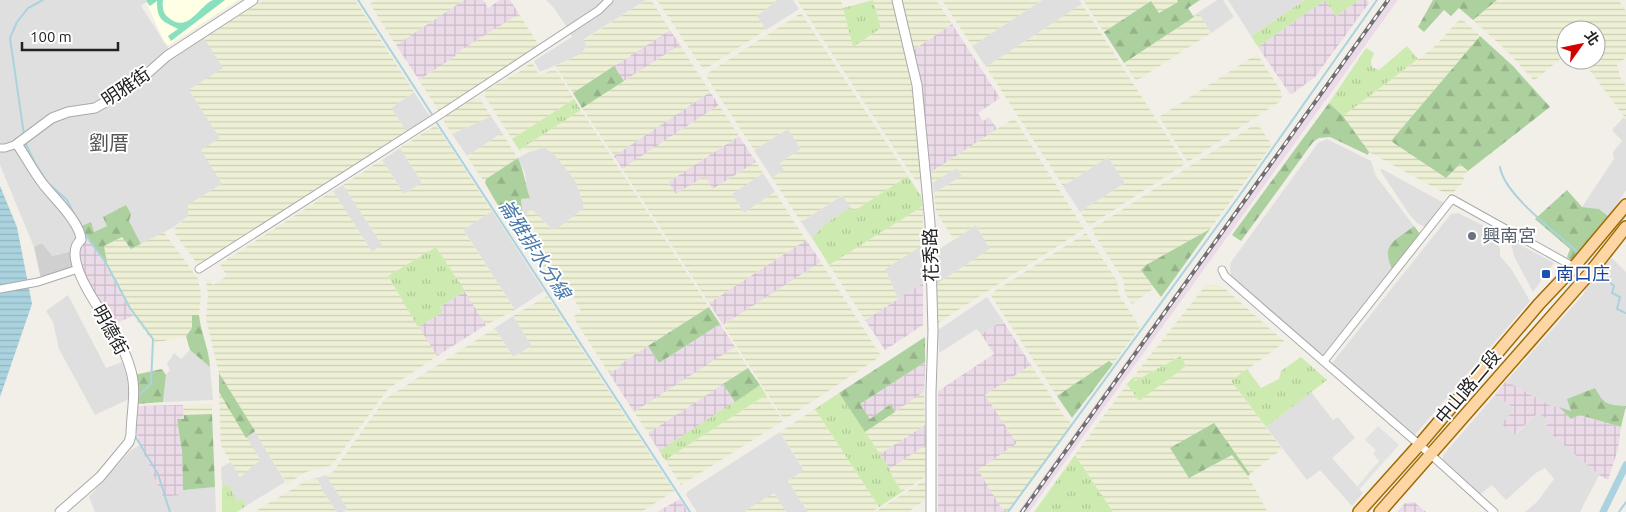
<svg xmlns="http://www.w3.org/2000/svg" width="1626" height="512" font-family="Ubuntu,'Noto Sans TC',sans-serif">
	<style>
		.residential { fill: #e0dfdf }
		.industrial { fill: url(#industrial-grid) }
		.education { fill: #ffffe5 }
		.religious { fill: #d0d0d0 }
		.railway { fill: #ebdbe8 }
		.farmland { fill: url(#farmland-rules) }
		.grass { fill: url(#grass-tufts) }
		.forest { fill: url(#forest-firs) }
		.pitch { fill: #88e0be }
		.parking { fill: #e2e2e2 }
		.water { fill: url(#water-rules) }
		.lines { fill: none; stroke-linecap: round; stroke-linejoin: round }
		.stream { stroke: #aad3df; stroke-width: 2 }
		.canal { stroke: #aad3df; stroke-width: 7 }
		.minor-casing { stroke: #a9a9a9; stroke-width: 9 }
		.tertiary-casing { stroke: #a9a9a9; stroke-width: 11 }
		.primary-casing { stroke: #a06b00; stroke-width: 14 }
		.minor { stroke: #fff; stroke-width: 7 }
		.tertiary { stroke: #fff; stroke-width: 9 }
		.primary { stroke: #fcd6a4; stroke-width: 11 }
		.rail-casing { stroke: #707070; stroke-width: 4 }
		.rail { stroke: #fff; stroke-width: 2; stroke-dasharray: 5.5; stroke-linecap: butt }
		.worship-dot { fill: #6b7280; stroke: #fff; stroke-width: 2 }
		.transit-dot { fill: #1a4fb4; stroke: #fff; stroke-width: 2 }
		.labels { text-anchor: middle; stroke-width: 4; stroke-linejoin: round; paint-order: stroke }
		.street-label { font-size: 18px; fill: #222; stroke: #fff }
		.worship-label { font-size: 18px; fill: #5b616d; stroke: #fff; text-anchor: start }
		.transit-label { font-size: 18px; fill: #164399; stroke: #fff; text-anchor: start }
		.water-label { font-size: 19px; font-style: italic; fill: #4a7aab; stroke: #fff }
		.quarter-label { font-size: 20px; fill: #555; stroke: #fff }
	</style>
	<defs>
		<pattern id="industrial-grid" width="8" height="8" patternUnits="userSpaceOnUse" patternTransform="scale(1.25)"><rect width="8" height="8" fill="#ebdbe8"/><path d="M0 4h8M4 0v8" fill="none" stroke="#c9bcc7"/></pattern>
		<pattern id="farmland-rules" width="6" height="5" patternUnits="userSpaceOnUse" patternTransform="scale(1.25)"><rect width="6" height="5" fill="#eef0d5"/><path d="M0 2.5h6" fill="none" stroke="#ccceb7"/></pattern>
		<pattern id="grass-tufts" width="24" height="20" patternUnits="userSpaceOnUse" patternTransform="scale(1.25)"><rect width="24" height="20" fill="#cdebb0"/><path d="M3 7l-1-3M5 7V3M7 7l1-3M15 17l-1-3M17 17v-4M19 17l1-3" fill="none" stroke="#b0c997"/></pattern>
		<pattern id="forest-firs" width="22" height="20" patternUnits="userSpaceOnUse" patternTransform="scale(1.25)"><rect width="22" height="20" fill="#add19e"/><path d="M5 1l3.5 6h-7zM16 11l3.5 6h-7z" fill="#95b388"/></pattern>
		<pattern id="water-rules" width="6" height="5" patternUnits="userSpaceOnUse" patternTransform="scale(1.25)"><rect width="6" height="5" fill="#aad3df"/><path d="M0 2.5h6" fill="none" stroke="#92b5bf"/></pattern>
	</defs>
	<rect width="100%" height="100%" fill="#f2efe9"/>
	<g class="residential">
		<polygon points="0,0 149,0 141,6 174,57 204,38 224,68 189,90 220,138 222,184 188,205 188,216 174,227 141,244 129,221 107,226 94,232 82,227 88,240 76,250 51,256 42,243 34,247 0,165"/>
		<polygon points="546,0 646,0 584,39 587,47 579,55 540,72 534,61 572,37 569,30 554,8"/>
		<polygon points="777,0 793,0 799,9 766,30 757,16"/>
		<polygon points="1042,0 1079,0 1082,4 986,67 972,46"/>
		<polygon points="1217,0 1223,0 1234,17 1211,33 1199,14 1194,17 1193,16"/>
		<polygon points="1228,0 1305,0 1251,36"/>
		<polygon points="414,92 431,118 407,133 391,108"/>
		<polygon points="491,116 502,133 467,156 452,134"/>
		<polygon points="1624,117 1626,119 1626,190 1609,217 1599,209 1582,207 1614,159 1613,152 1622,141 1612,130"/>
		<polygon points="788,129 801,149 780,163 784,170 772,178 754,150"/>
		<polygon points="1327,139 1371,161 1376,176 1414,226 1391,244 1393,271 1325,358 1320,357 1234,280 1231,276 1230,269 1231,262 1318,143"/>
		<polygon points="544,147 554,154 575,180 583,202 583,209 558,228 552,229 531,209 523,218 521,199 530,197 527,189 525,173 518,158 527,153"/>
		<polygon points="400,148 422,183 404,194 382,160"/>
		<polygon points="1108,157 1125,183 1080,212 1063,186"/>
		<polygon points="957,168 962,176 934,193 932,183"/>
		<polygon points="1382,169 1444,203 1427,228 1417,223 1409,214 1380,170"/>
		<polygon points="763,173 775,192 744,213 731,193"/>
		<polygon points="343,185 382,245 372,252 333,191"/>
		<polygon points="843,195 851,207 825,224 812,238 801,222"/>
		<polygon points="492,211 544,291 515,310 463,229"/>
		<polygon points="1458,213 1498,233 1497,241 1500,249 1500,256 1512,270 1530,301 1413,437 1332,367 1333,362 1451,214"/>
		<polygon points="976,225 990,249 937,284 935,252"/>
		<polygon points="1510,239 1554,263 1533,292 1514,256"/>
		<polygon points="923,245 923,283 898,299 885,269"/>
		<polygon points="1612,258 1626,272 1626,406 1606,404 1601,400 1571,411 1551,406 1506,381 1583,295 1592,275"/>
		<polygon points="68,295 106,368 122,362 127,378 129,399 95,415 59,349 53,322 46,311"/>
		<polygon points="987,297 1003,321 981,334 977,329 939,353 938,330"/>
		<polygon points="513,316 532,346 513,357 495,328"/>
		<polygon points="190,350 210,367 213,400 163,402 166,375 170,370 167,364 174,353 181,359"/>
		<polygon points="1311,392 1333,420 1338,417 1355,438 1332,458 1363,493 1352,506 1320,470 1307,480 1266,427"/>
		<polygon points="1495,395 1514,408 1515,435 1538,413 1547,419 1548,430 1599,475 1580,512 1525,512 1538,501 1554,479 1545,468 1536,473 1506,500 1492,485 1478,496 1443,463 1443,455"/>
		<polygon points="255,431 285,482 246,506 242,498 237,501 229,485 222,486 221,467 231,462 240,477 260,459 246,438"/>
		<polygon points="780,432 804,471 788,481 808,512 786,512 774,493 746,512 697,512 686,495 687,492"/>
		<polygon points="140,445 163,497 179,494 179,490 215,487 216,512 95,512 89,497 131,450"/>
		<polygon points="326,475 348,509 343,512 337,512 323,492 317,478"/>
	</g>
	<g class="industrial">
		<polygon points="464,0 483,0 488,8 500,0 510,0 519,14 455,54 456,56 419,80 396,45"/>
		<polygon points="1325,0 1336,16 1359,0 1367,0 1369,3 1315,77 1292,94 1290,94 1258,47"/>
		<polygon points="952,24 1000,98 978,113 983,121 989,117 997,129 930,173 926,143 924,112 913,50"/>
		<polygon points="670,30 680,45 624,81 614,66"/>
		<polygon points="710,92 719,105 622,169 614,156"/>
		<polygon points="739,136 756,162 713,189 676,195 668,182"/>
		<polygon points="88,240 105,263 133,316 110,326 91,296 76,250"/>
		<polygon points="806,240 821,262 723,325 709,303"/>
		<polygon points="923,283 923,325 885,350 865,320"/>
		<polygon points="465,291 486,325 437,356 418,327 443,312 440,307"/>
		<polygon points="1003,321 1031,365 985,395 1017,443 1000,506 1008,512 938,512 938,391 994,354 981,334"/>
		<polygon points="720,324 735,347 634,412 609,373 621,367 620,364 648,346 659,363"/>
		<polygon points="925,362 924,392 895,412 890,405 870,419 860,404"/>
		<polygon points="1506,381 1551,406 1559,407 1571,419 1580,415 1621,427 1618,449 1608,480 1599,475 1547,430 1547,419 1538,413 1514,435 1502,424 1514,408 1495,395"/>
		<polygon points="723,384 735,402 659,451 648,433"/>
		<polygon points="183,405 184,419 177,420 182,452 183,490 179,490 179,495 163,497 140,445 136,430 136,409 139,406"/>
		<polygon points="925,425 926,445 890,469 880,454"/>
		<polygon points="680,499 688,512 657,512"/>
		<polygon points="1414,502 1426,512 1397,512 1405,503"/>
	</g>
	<polygon class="education" points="147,0 238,0 169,45 164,42 146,1"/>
	<polygon class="religious" points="42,243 52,256 76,250 80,270 41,279 34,247"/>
	<polygon class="railway" points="1386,0 1398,0 1029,512 1018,512"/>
	<g class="farmland">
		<polygon points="264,0 355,0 414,92 391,108 407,133 199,266 175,234 174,229 188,216 188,205 222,184 201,150 220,138 189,90 223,68 204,38"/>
		<polygon points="376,0 464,0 396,45 370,4"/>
		<polygon points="646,0 651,0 670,30 573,93 555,66 579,55 587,47 584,40"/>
		<polygon points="657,0 777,0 757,16 766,30 705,69 702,68"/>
		<polygon points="797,0 841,0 853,46 881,28 873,0 892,0 912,88 922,180 915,180"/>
		<polygon points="902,0 936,0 952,24 913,50"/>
		<polygon points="942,0 1042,0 972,46"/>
		<polygon points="1083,0 1177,0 1178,2 1159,14 1151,1 1104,32"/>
		<polygon points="1497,0 1618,0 1626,11 1626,58 1617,64 1620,77 1626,86 1626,119 1582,60 1596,60 1596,30 1566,30 1566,54 1534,81 1508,52 1473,20"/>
		<polygon points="1082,4 1185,164 1089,226 1080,212 1125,183 1108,157 1063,186 986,67"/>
		<polygon points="801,13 908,176 854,212 842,195 801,222 772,178 784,170 780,163 801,149 788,129 754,150 706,76 708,73"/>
		<polygon points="519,14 542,50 440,113 419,80 456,56 455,54"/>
		<polygon points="1199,14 1211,33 1136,81 1124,63"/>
		<polygon points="1461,18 1480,36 1391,141 1460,164 1468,171 1462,176 1465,180 1450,196 1369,152 1343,116 1434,47"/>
		<polygon points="680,45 710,92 614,156 582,108"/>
		<polygon points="1257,54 1281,91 1282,100 1188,162 1159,117"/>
		<polygon points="532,62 539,75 555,69 574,99 512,139 484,95 486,90 519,72"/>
		<polygon points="474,98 480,99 491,116 452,134 444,122 445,116"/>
		<polygon points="719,105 739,136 668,182 676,194 705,176 713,189 756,162 763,173 732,194 744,213 775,192 806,240 709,303 622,169"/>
		<polygon points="581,110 709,307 620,364 621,366 609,373 573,317 581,311 572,296 563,302 505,215 516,219 523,218 531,209 552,229 558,228 583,209 583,202 575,180 554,154 544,147 529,152 527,149 520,152 519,150"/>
		<polygon points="1014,118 1084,229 938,323 937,284 990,249 976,225 954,240 936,212 934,193 962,176 957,168 932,183 930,173"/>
		<polygon points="1257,123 1272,145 1210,229 1146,265 1142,271 1154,288 1132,304 1125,293 1123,279 1092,231 1092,229"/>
		<polygon points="436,125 492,211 463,230 515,310 486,325 436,247 388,277 437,356 388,389 332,465 306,472 287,484 219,373 206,319 208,294 206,280 209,279 213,285 227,276 220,264 333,191 372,252 382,245 343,185 382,160 404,194 422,183 400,148"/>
		<polygon points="502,133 518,158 486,179 482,179 467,156"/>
		<polygon points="923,206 923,245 885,269 898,299 865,320 829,265"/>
		<polygon points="164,232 198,279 201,293 199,315 192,315 192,328 186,336 154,343 133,316 105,263 107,262 104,246 122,237 131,249"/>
		<polygon points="1086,233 1117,281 1119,295 1140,327 1113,364 1109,361 1057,396 990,294"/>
		<polygon points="821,262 881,356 784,420 723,325"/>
		<polygon points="1206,285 1222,286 1285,342 1231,381 1282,449 1250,474 1234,453 1189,478 1233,455 1248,476 1267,511 1113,512 1075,455 1127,384 1139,400 1186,366 1181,356 1135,381 1133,377"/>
		<polygon points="547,296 674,491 641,512 343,512 348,509 326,475 332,473 385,399 495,328 513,357 532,346 513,316"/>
		<polygon points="735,347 748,368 648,433 634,412"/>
		<polygon points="1031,365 1064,416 1073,425 1008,512 1000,506 978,470 1017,443 985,395"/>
		<polygon points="219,392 260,460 240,477 221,446"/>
		<polygon points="924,392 925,425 880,454 865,432"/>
		<polygon points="766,395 783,421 681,485 665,460"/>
		<polygon points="212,404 212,414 184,415 183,405"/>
		<polygon points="815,409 879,507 872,512 808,512 788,481 804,470 780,432"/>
		<polygon points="926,445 925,477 902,492 890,472 890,469"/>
		<polygon points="317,478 323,492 337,512 254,512 306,481"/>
		<polygon points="925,480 925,500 908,512 875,512"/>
		<polygon points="774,493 786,512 746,512 745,511"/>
	</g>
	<g class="grass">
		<polygon points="873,0 881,28 853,47 843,8"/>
		<polygon points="1305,0 1359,0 1336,16 1325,0 1258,47 1251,36"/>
		<polygon points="1407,46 1418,59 1343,116 1329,103 1366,48 1374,53 1371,61 1372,67 1379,70"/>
		<polygon points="574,99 581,110 519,150 512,139"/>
		<polygon points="908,176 921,196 923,206 829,265 812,238 825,224 851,207 854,211"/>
		<polygon points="436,247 465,291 440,307 443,312 418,327 388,276"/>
		<polygon points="1181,356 1186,366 1139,401 1127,384 1133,377 1135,381"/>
		<polygon points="1301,357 1327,380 1266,427 1231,381 1247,369 1261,388 1279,379 1281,371"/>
		<polygon points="760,385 766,395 665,460 659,451"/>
		<polygon points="839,393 890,469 890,472 902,492 879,507 815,409"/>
		<polygon points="1075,455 1113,512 1034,512"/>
		<polygon points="229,485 237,501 242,498 246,506 237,512 222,512 222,486"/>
	</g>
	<g class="forest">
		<polygon points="1177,0 1200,0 1188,8 1194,17 1124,63 1104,32 1151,1 1159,13 1178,2"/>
		<polygon points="1433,0 1497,0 1473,20 1459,8 1451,16 1444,10 1424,32 1418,27"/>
		<polygon points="1480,36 1513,66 1550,107 1468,171 1460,164 1446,178 1391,141"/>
		<polygon points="614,66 624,81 582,108 573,93"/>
		<polygon points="1329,103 1343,116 1369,152 1368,155 1330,137 1319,138 1313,142 1241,241 1232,235"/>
		<path d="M518 158C524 171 525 184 530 198L521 199 523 218C502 221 495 199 485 183L486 179Z"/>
		<polygon points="1567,190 1582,207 1599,209 1609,217 1573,262 1567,257 1570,249 1535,219"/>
		<polygon points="126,205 131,214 129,221 141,244 131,249 122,237 104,246 107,262 105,263 88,240 82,226 91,222 94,232 107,226 103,217"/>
		<path d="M1414 226 1421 235 1393 271C1380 244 1394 242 1414 226Z"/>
		<polygon points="1210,229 1161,297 1141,270 1146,265"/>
		<polygon points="709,307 720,324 659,363 648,346"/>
		<path d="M192 315H199C201 334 209 348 210 367L190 350 186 336 192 328Z"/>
		<polygon points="925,337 925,362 860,404 870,419 891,404 895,412 865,432 839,393"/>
		<polygon points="1109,361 1113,364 1072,418 1057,396"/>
		<polygon points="748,368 760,385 735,402 723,384"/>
		<polygon points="162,369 166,375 163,402 137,404 134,375"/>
		<polygon points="219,373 255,431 246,438 219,392"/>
		<path d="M1595 388C1605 406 1607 404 1626 406L1621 427 1580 415 1571 419 1559 407 1571 411 1567 399Z"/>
		<polygon points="212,414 215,487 183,490 182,452 177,419 184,419 184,415"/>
		<polygon points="1214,423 1250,474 1248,476 1232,455 1189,478 1170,448"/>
	</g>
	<path class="pitch" d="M147 0H163C162 7 163 14 169 18 188 34 199 6 213 0 216 0 222 0 225 0L171 41 168 36 178 29C163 21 157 21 157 1L150 6 146 1Z"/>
	<polygon class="parking" points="1378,426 1399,445 1357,492 1355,489 1379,461 1373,454 1376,450 1365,440"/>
	<polygon class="water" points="0,186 17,227 32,304 0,397"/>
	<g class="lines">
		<g class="stream">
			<polyline points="358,0 433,116"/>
			<polyline points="435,120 690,512"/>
			<polyline points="24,135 10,38 17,22 28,8 43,0"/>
			<polyline points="25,142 35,163 47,182 67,200 75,216"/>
			<path d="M1500 167C1504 195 1558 234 1580 254"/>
			<polyline points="83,231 105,261 130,308 153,339 151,384 137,397"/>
			<polyline points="1598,271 1614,286 1612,293 1620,297 1617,309 1626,313"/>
			<polyline points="135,436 158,474 170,512"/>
			<polyline points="1008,512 1237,199 1377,0"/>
			<polyline points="1619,512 1626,502"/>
		</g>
		<polyline class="canal" points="1603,512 1626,465"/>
		<defs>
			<g id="minor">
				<polyline points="0,148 5,148 17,144"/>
				<polyline points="199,269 438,116 599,10 609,0"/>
				<polyline points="1222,270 1225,276 1430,454 1494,512"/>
				<polyline points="0,289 38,282 78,269"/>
				<polyline points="1324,361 1452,199 1574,267"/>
			</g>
			<g id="tertiary">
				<polyline points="897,0 917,85 930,223 933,331 931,392 931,512"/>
				<path d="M60 512 100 477 129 442 131 435C131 414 137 392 131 371 127 357 121 343 114 332 104 315 59 257 81 240 81 223 53 197 43 184 33 171 26 157 17 144L52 118 68 112 95 108 109 100 140 80 167 56 253 0"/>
			</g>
			<g id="primary">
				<polyline points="1359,512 1420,444 1539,304 1574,267 1626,205"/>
				<polyline points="1380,512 1589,274 1626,227"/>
			</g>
		</defs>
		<use href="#minor" class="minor-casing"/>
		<use href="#tertiary" class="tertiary-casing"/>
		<use href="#primary" class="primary-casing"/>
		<use href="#minor" class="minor"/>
		<use href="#tertiary" class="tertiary"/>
		<use href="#primary" class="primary"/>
		<defs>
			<polyline id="rail" points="1022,512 1388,0"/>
		</defs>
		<use href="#rail" class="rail-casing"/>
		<use href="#rail" class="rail"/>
	</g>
	<circle class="worship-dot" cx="1472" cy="236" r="5"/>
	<rect class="transit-dot" x="1541" y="269" width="10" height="10" rx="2.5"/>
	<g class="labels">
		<g class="street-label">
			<text transform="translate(126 87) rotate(-34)" y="6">明雅街</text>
			<text transform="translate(931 255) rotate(-92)" y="6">花秀路</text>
			<text transform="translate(110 330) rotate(61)" y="6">明德街</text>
			<text transform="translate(1468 387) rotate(-50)" y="6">中山路二段</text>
		</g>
		<g class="worship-label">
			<text x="1482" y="242">興南宮</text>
		</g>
		<g class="transit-label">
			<text x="1556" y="280">南口庄</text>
		</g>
		<g class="water-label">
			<text transform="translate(535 249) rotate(57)" y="7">崙雅排水分線</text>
		</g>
		<g class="quarter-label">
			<text x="109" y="150">劉厝</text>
		</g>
	</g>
	<g transform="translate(1581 45) rotate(57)"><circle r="24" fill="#ffffff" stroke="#a7a7a7"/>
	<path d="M0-4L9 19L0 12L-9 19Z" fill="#d40000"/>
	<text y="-8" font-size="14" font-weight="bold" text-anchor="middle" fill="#222222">北</text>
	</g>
	<path d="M22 42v8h96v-8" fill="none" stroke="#222222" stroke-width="2.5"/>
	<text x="30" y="42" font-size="15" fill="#222222" stroke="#ffffff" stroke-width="4" paint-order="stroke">100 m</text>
</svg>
